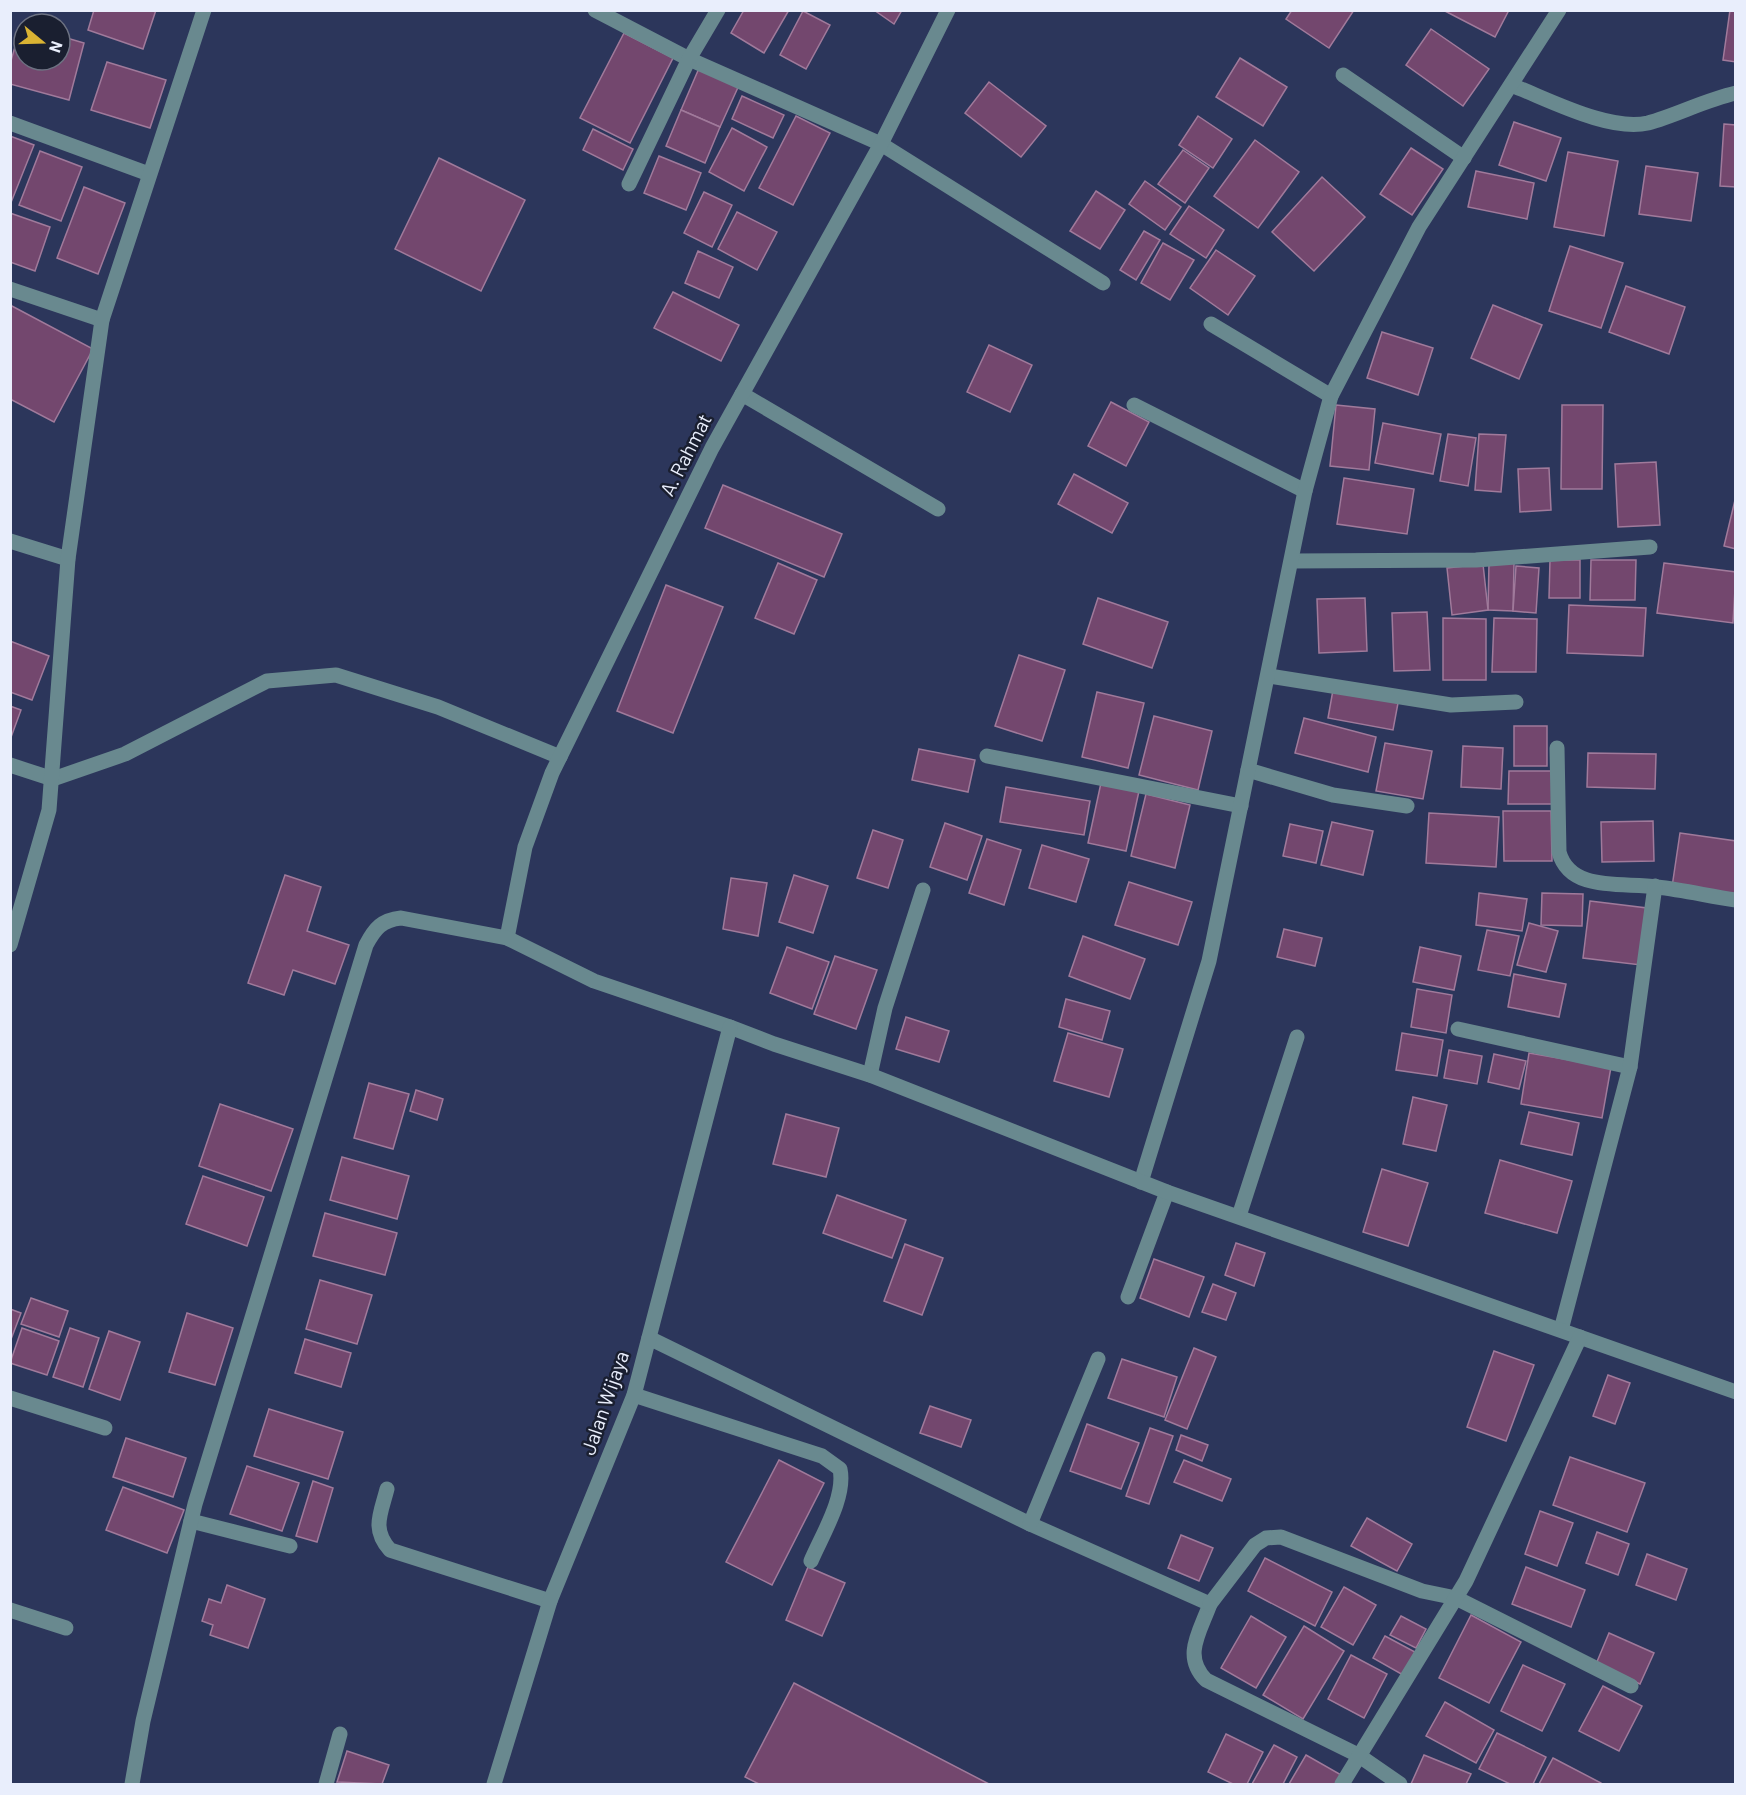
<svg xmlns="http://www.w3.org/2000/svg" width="1746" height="1795" font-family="Barlow,sans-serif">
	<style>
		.building { fill: #73476e; stroke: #a07a9b; stroke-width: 1.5 }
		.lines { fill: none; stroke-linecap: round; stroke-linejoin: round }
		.minor { stroke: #69898f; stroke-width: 15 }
		.labels { text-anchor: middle; stroke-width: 5; stroke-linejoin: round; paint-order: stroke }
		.street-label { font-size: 20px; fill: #e9eefc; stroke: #1a1f30 }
	</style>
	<rect width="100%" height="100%" fill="#2c365b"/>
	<g class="building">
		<polygon points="94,10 156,10 143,49 88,30"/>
		<polygon points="744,10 789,10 764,53 731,33"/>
		<polygon points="874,10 902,10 894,24"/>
		<polygon points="1292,10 1354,10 1329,48 1286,19"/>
		<polygon points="1443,10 1509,10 1495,37"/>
		<polygon points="1730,10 1736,10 1736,62 1723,60"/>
		<polygon points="803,11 830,25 806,69 780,55"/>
		<polygon points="21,26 24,27 24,60 60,60 60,36 84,43 69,100 10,84 10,64"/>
		<polygon points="1431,29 1489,69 1463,106 1406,65"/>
		<polygon points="624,33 673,58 630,143 580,118"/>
		<polygon points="1240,58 1287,87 1263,126 1216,97"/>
		<polygon points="107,62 166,80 150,128 91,110"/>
		<polygon points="700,66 740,83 720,127 681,110"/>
		<polygon points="989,82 1046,126 1021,157 965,113"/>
		<polygon points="742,96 784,115 773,138 732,119"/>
		<polygon points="681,110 720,127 705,163 666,146"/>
		<polygon points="796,116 830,133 793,205 759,188"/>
		<polygon points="1198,116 1232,139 1213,168 1179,145"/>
		<polygon points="1514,122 1561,138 1546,181 1499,165"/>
		<polygon points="1724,124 1736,125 1736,187 1720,186"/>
		<polygon points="732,128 767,147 744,191 709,172"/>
		<polygon points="593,129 633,149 623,170 583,150"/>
		<polygon points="10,136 34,145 10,205"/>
		<polygon points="1255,140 1299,172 1258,228 1214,196"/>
		<polygon points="1411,148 1443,169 1412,215 1380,194"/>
		<polygon points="1183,150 1209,168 1185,203 1158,184"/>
		<polygon points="40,151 82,167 61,221 19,205"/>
		<polygon points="1568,152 1618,161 1604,236 1554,227"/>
		<polygon points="659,156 701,173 686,210 644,193"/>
		<polygon points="439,158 525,200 481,291 395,249"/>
		<polygon points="1646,166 1698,173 1691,221 1639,214"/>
		<polygon points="1476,171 1534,183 1527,219 1468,207"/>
		<polygon points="1322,177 1365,217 1314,271 1272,232"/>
		<polygon points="1145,181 1181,207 1165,230 1129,204"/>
		<polygon points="84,187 125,203 98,274 57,258"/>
		<polygon points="1096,191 1125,210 1100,249 1070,231"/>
		<polygon points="704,192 732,205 712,247 684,233"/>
		<polygon points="1189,206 1224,230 1206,258 1170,234"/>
		<polygon points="737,212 777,232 757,270 718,249"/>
		<polygon points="10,213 50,227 35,271 10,262"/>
		<polygon points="1144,231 1160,240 1136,280 1120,270"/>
		<polygon points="1163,243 1194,260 1170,300 1141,283"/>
		<polygon points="1570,246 1623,263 1601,328 1549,311"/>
		<polygon points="1216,250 1255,276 1228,315 1190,288"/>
		<polygon points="698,251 733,267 719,298 685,283"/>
		<polygon points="1626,286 1685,307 1669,354 1609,332"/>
		<polygon points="673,292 739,325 721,361 654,328"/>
		<polygon points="10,305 93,349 54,422 10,399"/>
		<polygon points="1493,305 1542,325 1519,379 1471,358"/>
		<polygon points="1382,332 1433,348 1418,395 1367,378"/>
		<polygon points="989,345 1032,365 1010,412 967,392"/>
		<polygon points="1111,402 1149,422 1126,466 1088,446"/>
		<polygon points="1336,405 1375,409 1369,470 1330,466"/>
		<polygon points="1562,405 1603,405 1602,489 1561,489"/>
		<polygon points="1383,423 1441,434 1433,474 1375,463"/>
		<polygon points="1448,434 1476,438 1468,486 1440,481"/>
		<polygon points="1479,434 1506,435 1501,492 1475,490"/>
		<polygon points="1656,462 1660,525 1618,527 1615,464"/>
		<polygon points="1549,468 1551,510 1520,512 1518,469"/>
		<polygon points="1074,474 1128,503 1112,533 1058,504"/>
		<polygon points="1344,478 1414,489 1407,534 1337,524"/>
		<polygon points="723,485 842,534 824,577 705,528"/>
		<polygon points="1735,500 1736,500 1736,549 1724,546"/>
		<polygon points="1550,560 1580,560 1580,598 1549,598"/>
		<polygon points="1591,560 1636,560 1635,600 1590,600"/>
		<polygon points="1489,562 1514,563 1513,611 1488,610"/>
		<polygon points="778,563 817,580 794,634 755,618"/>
		<polygon points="1664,563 1736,572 1733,623 1657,613"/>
		<polygon points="1483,564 1488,610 1452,615 1447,568"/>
		<polygon points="1516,566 1539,568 1536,613 1513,611"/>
		<polygon points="666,585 723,607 673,733 617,711"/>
		<polygon points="1098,598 1168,622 1152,668 1083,644"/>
		<polygon points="1365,598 1367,651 1319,653 1317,599"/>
		<polygon points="1569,605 1646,608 1643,656 1567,653"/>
		<polygon points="1427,612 1430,670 1394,671 1392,613"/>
		<polygon points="1443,618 1486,619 1486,680 1443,680"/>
		<polygon points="1494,618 1537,619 1536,672 1492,672"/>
		<polygon points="10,641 49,656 32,700 10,692"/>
		<polygon points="1019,655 1065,670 1042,741 995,726"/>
		<polygon points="1333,690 1398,703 1393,730 1328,718"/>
		<polygon points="1097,692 1144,703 1128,768 1082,757"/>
		<polygon points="10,706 21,710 10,740"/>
		<polygon points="1154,716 1212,731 1198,790 1139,775"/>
		<polygon points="1304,718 1376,737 1368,772 1295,753"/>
		<rect x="1514" y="726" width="33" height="40"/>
		<polygon points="1385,743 1432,751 1423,799 1376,791"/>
		<polygon points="1463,746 1503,748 1501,789 1461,787"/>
		<polygon points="919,749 975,760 968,792 912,780"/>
		<polygon points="1588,753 1656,754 1655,789 1587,787"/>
		<polygon points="1509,771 1553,771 1553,804 1508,804"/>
		<polygon points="1101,783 1139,791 1126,851 1088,843"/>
		<polygon points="1006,787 1090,801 1084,835 1000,822"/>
		<polygon points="1146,794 1190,805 1175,868 1131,856"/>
		<polygon points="1503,811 1551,811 1552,861 1504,861"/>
		<polygon points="1429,813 1499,817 1496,867 1426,863"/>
		<polygon points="1653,821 1654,861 1602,862 1601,822"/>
		<polygon points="1332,822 1373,831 1363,875 1321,865"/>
		<polygon points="945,823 982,836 967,880 930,867"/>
		<polygon points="1290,824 1323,831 1316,863 1283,856"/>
		<polygon points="873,830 903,840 888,888 857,878"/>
		<polygon points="1680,833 1736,841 1736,896 1672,887"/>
		<polygon points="987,839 1021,850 1004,905 969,893"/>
		<polygon points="1042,845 1089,859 1076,902 1029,888"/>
		<polygon points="285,875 321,887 307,931 349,945 335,984 293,970 284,995 248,983"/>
		<polygon points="794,875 828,886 813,933 779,922"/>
		<polygon points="731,878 767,883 758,936 723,929"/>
		<polygon points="1129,882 1192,902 1178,945 1115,925"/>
		<polygon points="1479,893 1527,899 1522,931 1476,925"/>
		<polygon points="1542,893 1583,894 1582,926 1541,925"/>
		<polygon points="1590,901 1647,908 1641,965 1583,958"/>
		<polygon points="1529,923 1558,931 1546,972 1517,965"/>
		<polygon points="1284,929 1322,938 1315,966 1277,957"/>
		<polygon points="1487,930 1519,936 1510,976 1478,970"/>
		<polygon points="1083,936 1145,959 1130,999 1069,976"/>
		<polygon points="787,947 829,962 812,1009 770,993"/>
		<polygon points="1420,947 1461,956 1454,990 1413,982"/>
		<polygon points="835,956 877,970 856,1029 814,1014"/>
		<polygon points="1514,974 1566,984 1559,1017 1508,1007"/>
		<polygon points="1417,989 1452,995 1446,1033 1411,1027"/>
		<polygon points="1066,999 1110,1011 1102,1040 1059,1027"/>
		<polygon points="906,1017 949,1031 939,1062 896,1049"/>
		<polygon points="1068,1033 1123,1049 1109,1097 1054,1081"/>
		<polygon points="1402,1033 1443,1040 1437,1076 1396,1070"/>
		<polygon points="1449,1050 1482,1056 1477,1084 1444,1078"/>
		<polygon points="1529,1053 1611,1067 1602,1118 1521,1104"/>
		<polygon points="1494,1054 1526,1061 1519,1089 1488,1082"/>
		<polygon points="369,1083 409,1094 393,1149 354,1138"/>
		<polygon points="416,1090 443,1099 437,1120 410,1111"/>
		<polygon points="1413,1097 1447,1105 1436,1151 1403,1144"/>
		<polygon points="220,1104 293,1129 271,1191 199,1166"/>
		<polygon points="1529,1112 1579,1123 1572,1155 1521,1144"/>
		<polygon points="786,1114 839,1128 826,1177 773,1164"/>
		<polygon points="342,1157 409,1176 397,1219 330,1200"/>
		<polygon points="1500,1160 1572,1181 1557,1233 1485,1213"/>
		<polygon points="1382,1169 1428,1183 1408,1246 1363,1232"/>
		<polygon points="203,1176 264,1197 247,1246 186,1224"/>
		<polygon points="837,1195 906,1220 892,1258 823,1233"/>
		<polygon points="325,1213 397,1233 385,1275 313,1256"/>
		<polygon points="1236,1243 1265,1253 1254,1286 1225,1275"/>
		<polygon points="905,1244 943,1258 922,1315 884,1301"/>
		<polygon points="1154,1259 1204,1277 1189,1317 1140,1298"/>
		<polygon points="320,1280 372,1295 357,1344 306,1329"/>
		<polygon points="1213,1284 1236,1293 1226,1320 1202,1312"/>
		<polygon points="31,1298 68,1311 59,1337 21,1324"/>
		<polygon points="10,1309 21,1313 10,1342"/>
		<polygon points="187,1313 233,1328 215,1385 169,1372"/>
		<polygon points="22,1328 59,1341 47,1375 10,1363"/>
		<polygon points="70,1328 99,1338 83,1387 53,1377"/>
		<polygon points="109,1331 140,1342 120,1400 89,1389"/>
		<polygon points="305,1339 351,1353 341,1387 295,1373"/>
		<polygon points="1194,1348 1216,1357 1187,1429 1165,1420"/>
		<polygon points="1494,1351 1534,1365 1506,1441 1467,1427"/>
		<polygon points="1122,1359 1177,1377 1164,1417 1108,1398"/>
		<polygon points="1608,1375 1630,1383 1615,1424 1593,1416"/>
		<polygon points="930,1406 971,1420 961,1447 920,1433"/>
		<polygon points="269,1409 343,1432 328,1479 254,1456"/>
		<polygon points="1087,1424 1139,1443 1121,1489 1070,1471"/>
		<polygon points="1150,1428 1173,1436 1149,1504 1126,1496"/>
		<polygon points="1181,1435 1208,1445 1202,1461 1176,1450"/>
		<polygon points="126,1438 186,1458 173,1497 113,1477"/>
		<polygon points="1570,1457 1645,1483 1627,1532 1553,1505"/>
		<polygon points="779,1460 824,1483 772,1585 726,1562"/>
		<polygon points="1184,1460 1231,1479 1222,1501 1174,1482"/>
		<polygon points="247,1466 299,1483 282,1531 230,1514"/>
		<polygon points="313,1481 333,1488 317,1542 296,1536"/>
		<polygon points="123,1487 184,1510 167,1553 106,1530"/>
		<polygon points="1540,1511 1573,1523 1557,1566 1525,1554"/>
		<polygon points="1367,1518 1412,1544 1397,1571 1351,1546"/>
		<polygon points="1597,1532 1629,1544 1618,1575 1586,1563"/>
		<polygon points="1181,1535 1213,1548 1199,1581 1168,1568"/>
		<polygon points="1647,1554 1687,1569 1676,1600 1636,1585"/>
		<polygon points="1265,1558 1332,1592 1315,1626 1248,1591"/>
		<polygon points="808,1567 845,1583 822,1636 786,1620"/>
		<polygon points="1526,1567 1585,1590 1571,1627 1512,1604"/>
		<polygon points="227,1585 265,1599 248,1648 210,1635 213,1625 202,1621 209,1599 221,1603"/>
		<polygon points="1344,1587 1376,1605 1353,1645 1321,1627"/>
		<polygon points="1471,1615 1521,1642 1489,1703 1439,1678"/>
		<polygon points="1251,1616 1286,1637 1256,1688 1221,1668"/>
		<polygon points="1401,1616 1426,1629 1416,1648 1390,1635"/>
		<polygon points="1304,1626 1344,1651 1303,1719 1263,1695"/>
		<polygon points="1609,1633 1654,1653 1640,1684 1596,1664"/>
		<polygon points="1385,1636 1415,1652 1403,1675 1373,1658"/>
		<polygon points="1351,1655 1387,1674 1364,1718 1328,1699"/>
		<polygon points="1523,1665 1565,1684 1542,1731 1501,1711"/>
		<polygon points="794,1683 989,1784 759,1784 745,1777"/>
		<polygon points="1603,1686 1642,1706 1619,1751 1579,1731"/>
		<polygon points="1445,1702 1494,1730 1476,1763 1426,1736"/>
		<polygon points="1497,1733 1546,1757 1533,1784 1510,1784 1479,1769"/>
		<polygon points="1226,1734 1263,1752 1247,1784 1233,1784 1208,1772"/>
		<polygon points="1274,1745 1297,1757 1283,1784 1252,1784"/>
		<polygon points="347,1751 389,1765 382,1784 337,1782"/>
		<polygon points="1306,1755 1343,1776 1339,1784 1289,1784"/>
		<polygon points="1424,1755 1471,1774 1466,1784 1411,1784"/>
		<polygon points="1553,1758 1601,1783 1601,1784 1539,1784"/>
	</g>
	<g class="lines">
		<g class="minor">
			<polyline points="595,10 689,59 881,144 1103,283"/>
			<polyline points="1343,75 1464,158"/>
			<path d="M1511 85C1548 99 1609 132 1648 123 1677 115 1705 100 1736 93"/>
			<polyline points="10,123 149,174"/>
			<polyline points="629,184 689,59 718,10"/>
			<polyline points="10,289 102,320"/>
			<polyline points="1211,324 1331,396"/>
			<polyline points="742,394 938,509"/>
			<polyline points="1134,405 1305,491"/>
			<polyline points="10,541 68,559"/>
			<polyline points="1292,561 1476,560 1650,547"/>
			<polyline points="1269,676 1451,705 1516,702"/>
			<path d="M1557 748 1559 852C1570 893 1624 882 1657 887 1683 890 1709 896 1736 900"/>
			<polyline points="987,756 1241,806"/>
			<polyline points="10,765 53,779 125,754 267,681 336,675 438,707 560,757"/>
			<polyline points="1248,770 1333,795 1407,806"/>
			<polyline points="507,938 525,847 552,773 712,448 881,144 948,10"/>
			<polyline points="10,945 49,810 68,559 102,320 204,10"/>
			<polyline points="1458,1029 1630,1067"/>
			<polyline points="870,1075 885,1008 923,890"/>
			<polyline points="1141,1182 1209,961 1305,491 1331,396 1419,227 1559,10"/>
			<polyline points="1239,1216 1297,1037"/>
			<polyline points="1128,1297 1167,1192"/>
			<polyline points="1561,1330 1630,1067 1655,886"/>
			<path d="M649 1338 1030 1524 1210 1604C1200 1632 1182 1656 1206 1680L1358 1755 1400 1784"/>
			<path d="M634 1395 822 1456 840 1469C846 1497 822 1535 811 1561"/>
			<polyline points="10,1398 105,1428"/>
			<path d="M387 1489C381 1513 371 1529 390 1550L550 1601"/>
			<polyline points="191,1521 290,1546"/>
			<polyline points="1030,1524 1098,1359"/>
			<polyline points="1210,1604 1255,1545 1266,1538 1281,1537 1422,1591 1456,1598 1631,1686"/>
			<polyline points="10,1610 66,1628"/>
			<path d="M132 1784 143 1721 195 1504 366 945C375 928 382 920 401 918L507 938 594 981 730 1027 774 1044 870 1075 1167 1192 1736 1392"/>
			<polyline points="326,1784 340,1734"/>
			<polyline points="494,1784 550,1601 634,1395 730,1027"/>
			<polyline points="1342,1784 1466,1581 1580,1337"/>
		</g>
	</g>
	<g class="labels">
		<g class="street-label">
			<text transform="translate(686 455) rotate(-63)" y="7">A. Rahmat</text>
			<text transform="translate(605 1403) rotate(-71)" y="7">Jalan Wijaya</text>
		</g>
	</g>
	<rect width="1746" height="1795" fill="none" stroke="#e9eefc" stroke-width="24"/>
	<g transform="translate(42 42) rotate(109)"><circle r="28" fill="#1a1f30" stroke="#6d7282" stroke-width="1.5"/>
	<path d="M0-4.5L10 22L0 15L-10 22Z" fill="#dab333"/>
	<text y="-9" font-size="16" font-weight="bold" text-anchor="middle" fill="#e9eefc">N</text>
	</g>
</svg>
